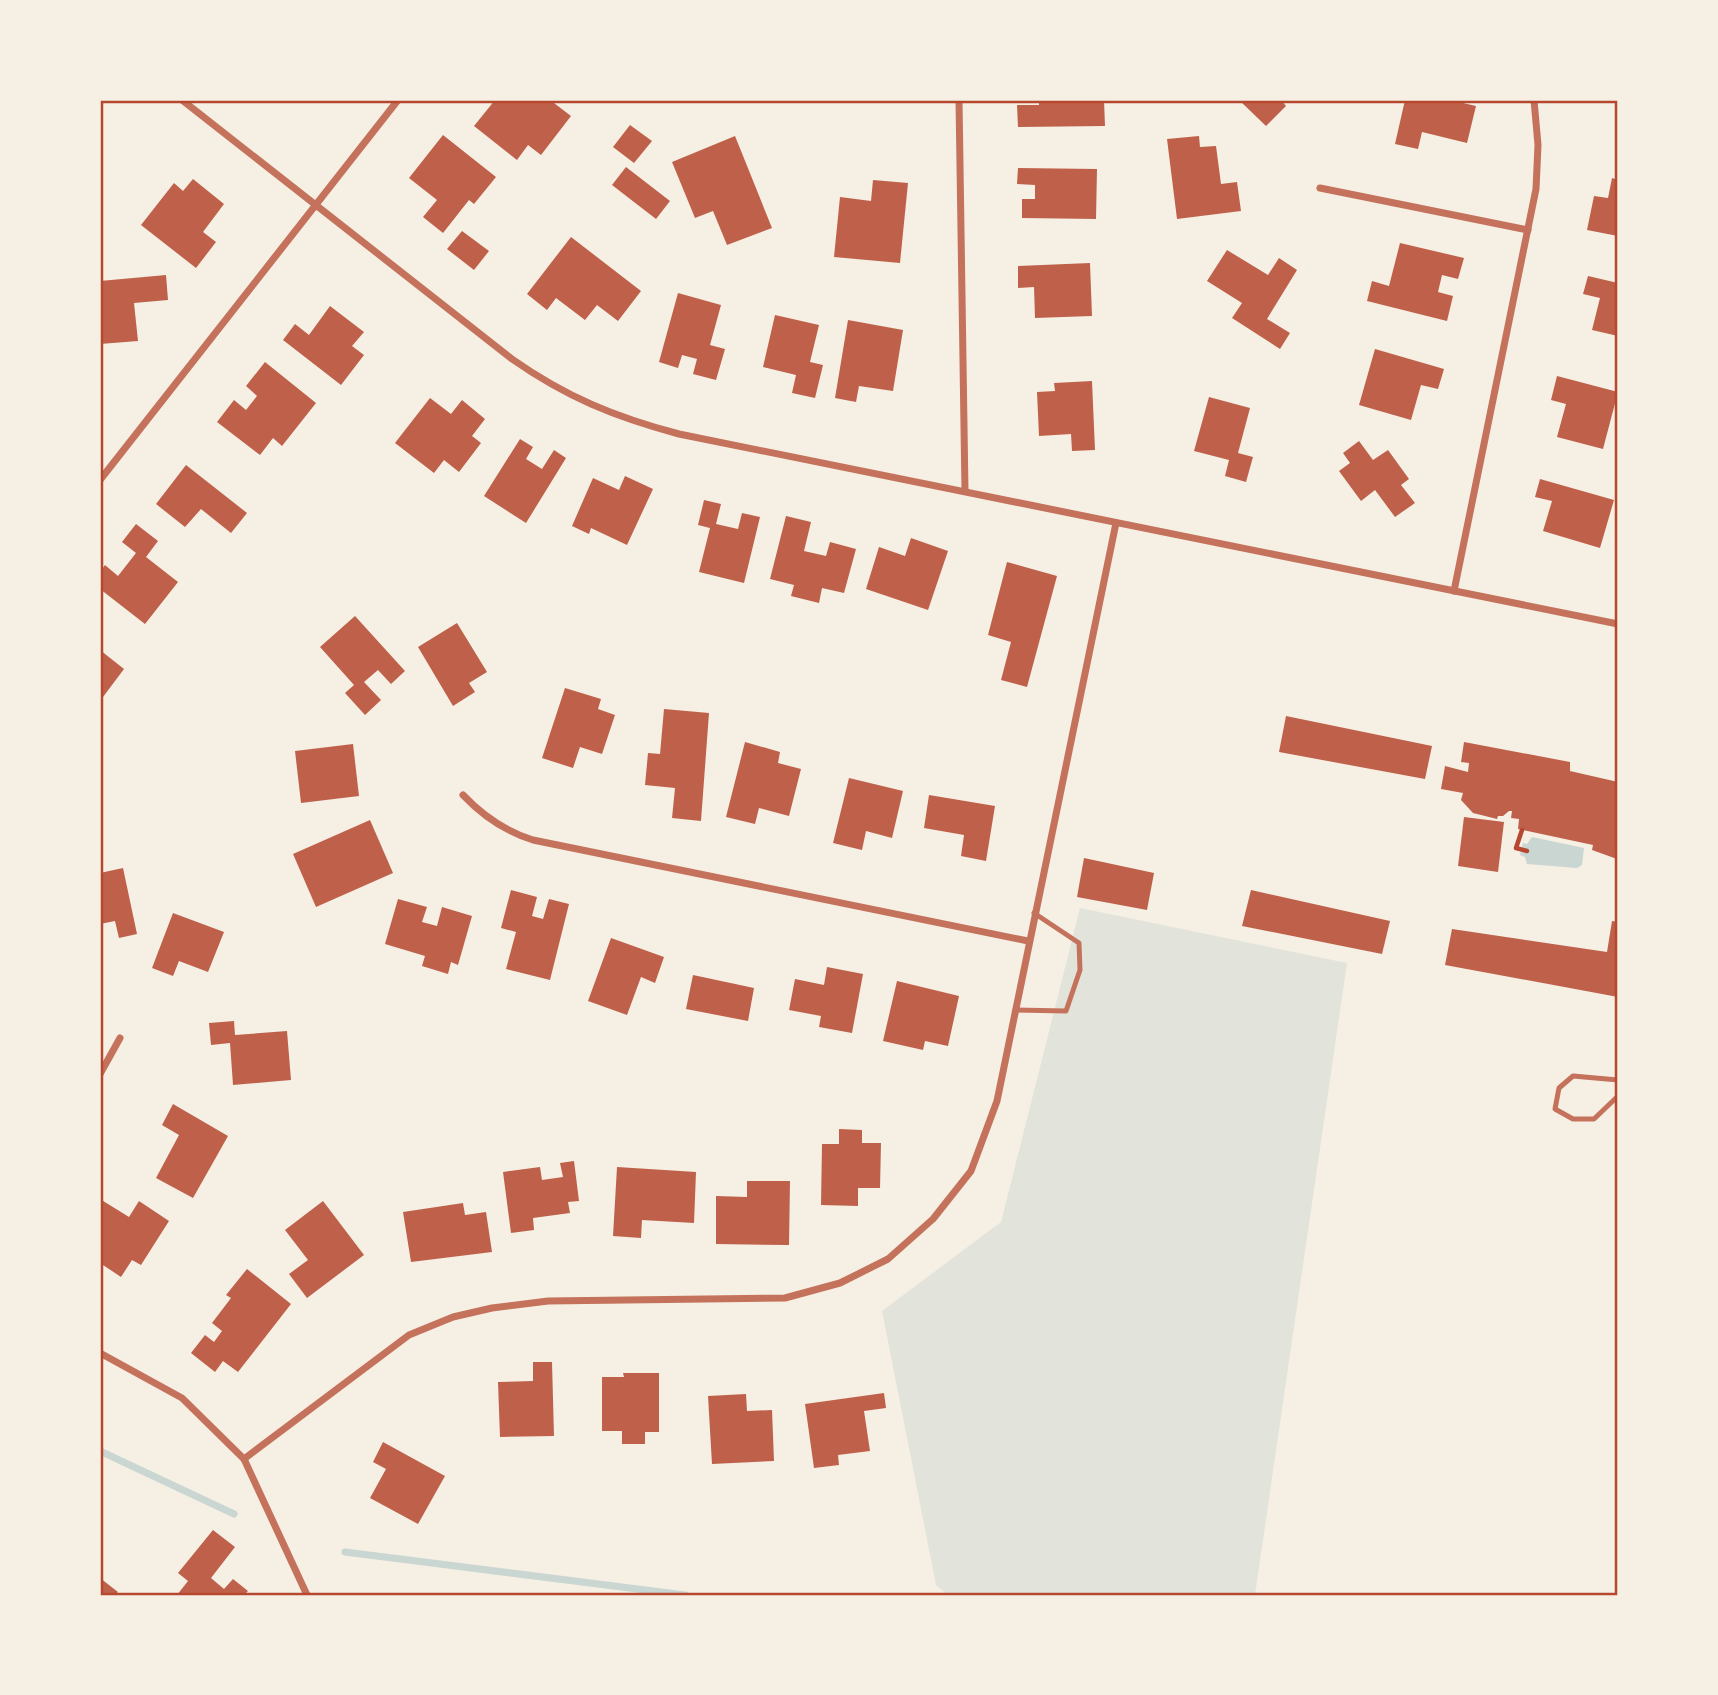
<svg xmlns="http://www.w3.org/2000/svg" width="1718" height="1695" font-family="'Work Sans',sans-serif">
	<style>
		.green { fill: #e2e4dc }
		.water { fill: #c9d6d2 }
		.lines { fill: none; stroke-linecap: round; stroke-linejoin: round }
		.stream { stroke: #c9d6d2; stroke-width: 7 }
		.building { fill: #bf614a }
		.path { stroke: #b5482f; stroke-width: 4.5 }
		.service { stroke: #c5725c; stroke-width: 5 }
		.minor { stroke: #c5725c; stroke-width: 7 }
		.neatline { fill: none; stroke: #b5482f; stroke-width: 2.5 }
	</style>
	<rect width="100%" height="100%" fill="#f6efe4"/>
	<polygon class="green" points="1080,908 1347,963 1255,1595 948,1595 936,1585 882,1311 1001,1222"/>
	<polygon class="water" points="1532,837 1584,848 1582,865 1577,868 1527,864 1525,857 1520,855 1523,843 1527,844"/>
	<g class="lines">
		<g class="stream">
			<polyline points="100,1451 234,1514"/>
			<polyline points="345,1552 685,1595"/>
		</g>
	</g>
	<g class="building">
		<polygon points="495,100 520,100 524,103 527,100 550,100 571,116 541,155 528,145 517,160 474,126"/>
		<polygon points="1039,100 1104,100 1105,126 1018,127 1017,105 1039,105"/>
		<polygon points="1239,100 1281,100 1286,106 1266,126"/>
		<polygon points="1405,100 1450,100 1476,106 1467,143 1422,132 1418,149 1395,144"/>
		<polygon points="630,125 652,141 634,163 613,147"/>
		<polygon points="443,135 496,177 474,204 469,200 443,233 423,217 437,200 409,178"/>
		<polygon points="735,136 772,228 727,245 713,211 695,218 672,162"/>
		<polygon points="1199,136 1200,147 1216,146 1221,184 1237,182 1241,211 1177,219 1167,139"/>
		<polygon points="626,167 670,201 656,219 612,185"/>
		<polygon points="1018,168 1097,169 1096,219 1022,218 1022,199 1035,199 1035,185 1017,184"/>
		<polygon points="1612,178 1618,180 1618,236 1587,230 1594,196 1608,198"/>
		<polygon points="193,179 224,204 203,232 216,242 196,268 141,225 174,183 183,191"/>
		<polygon points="873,180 908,183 900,263 834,257 840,197 871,201"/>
		<polygon points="462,231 489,251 474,270 447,249"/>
		<polygon points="571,237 641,291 618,321 597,305 585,320 556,298 547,310 527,294"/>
		<polygon points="1400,243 1464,258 1458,279 1442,275 1438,292 1453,296 1447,321 1367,301 1372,281 1389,286"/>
		<polygon points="1227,250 1268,275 1279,258 1297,270 1267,319 1290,333 1280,349 1232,318 1242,303 1207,281"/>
		<polygon points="1090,263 1092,316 1035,318 1034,287 1018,288 1018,266"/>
		<polygon points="166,275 168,300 134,303 138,341 100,344 100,281"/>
		<polygon points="1588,276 1618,283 1618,336 1592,330 1600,298 1583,294"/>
		<polygon points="678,293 721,305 710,345 725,349 716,380 693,374 697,359 682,355 678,368 659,362"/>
		<polygon points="330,306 364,332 352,346 364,355 341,385 283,340 295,324 309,335"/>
		<polygon points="775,315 819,325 810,362 823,365 815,398 792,393 796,375 763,367"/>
		<polygon points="848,320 903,330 893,391 859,386 856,402 835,398"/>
		<polygon points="1375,349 1444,369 1438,389 1421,385 1411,420 1359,405"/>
		<polygon points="265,362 316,403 282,446 273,438 260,455 217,422 234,400 246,410 257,396 246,386"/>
		<polygon points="1557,376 1618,392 1603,449 1557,437 1566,404 1551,400"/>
		<polygon points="1092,381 1095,450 1072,451 1071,434 1039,436 1037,392 1055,391 1054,383"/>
		<polygon points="1209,397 1250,408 1238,453 1253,457 1246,482 1225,476 1229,460 1194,451"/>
		<polygon points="430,398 451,414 462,400 485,419 472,436 481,443 459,472 444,460 434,473 395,443"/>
		<polygon points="520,439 533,447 526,459 542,469 554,450 566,458 526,523 484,496"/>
		<polygon points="1359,441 1373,460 1388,450 1409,479 1401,485 1415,503 1395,517 1375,490 1361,501 1339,471 1350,463 1343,453"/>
		<polygon points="186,465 247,513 231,533 201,509 185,527 156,504"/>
		<polygon points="625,476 653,489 627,545 591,528 589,534 572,526 593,478 619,490"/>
		<polygon points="1540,479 1614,500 1600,548 1543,531 1552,501 1535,497"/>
		<polygon points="704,500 721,504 716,524 738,529 742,513 760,517 744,583 699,572 710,528 698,525"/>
		<polygon points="786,516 811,522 804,551 826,556 830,542 856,549 844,593 822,588 819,603 791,596 794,585 770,579"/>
		<polygon points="136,524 158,541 146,557 178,582 145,624 100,589 100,572 105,565 118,576 136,553 122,542"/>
		<polygon points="911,538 948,551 928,610 866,589 879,547 905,556"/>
		<polygon points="1007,562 1057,576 1027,687 1001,680 1011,642 988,635"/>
		<polygon points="355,616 405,671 391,684 378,670 364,682 381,700 365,715 345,693 354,685 320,647"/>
		<polygon points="457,623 487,672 469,683 475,692 453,706 418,647"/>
		<polygon points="100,650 124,669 100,701"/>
		<polygon points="565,688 601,699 598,709 615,715 602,754 580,747 573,768 542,758"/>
		<polygon points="664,709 709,713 701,821 672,818 675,788 645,785 648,753 660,754"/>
		<polygon points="1286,716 1432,746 1425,779 1279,752"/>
		<polygon points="745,742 780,752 778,763 801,769 789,816 759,808 755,824 726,817"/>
		<polygon points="1464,742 1570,762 1570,771 1618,782 1618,822 1615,838 1618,839 1617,859 1592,850 1593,845 1518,829 1519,819 1511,818 1512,811 1509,811 1503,816 1498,816 1497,819 1473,813 1461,800 1463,793 1441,789 1445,766 1468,772 1469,763 1461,762"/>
		<polygon points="353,744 359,796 301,803 295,751"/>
		<polygon points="849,778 903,791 892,838 866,831 862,850 833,843"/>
		<polygon points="929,795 995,806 986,861 961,856 964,835 924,828"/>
		<polygon points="1464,817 1504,822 1498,872 1458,866"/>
		<polygon points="370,820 393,873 316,907 293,854"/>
		<polygon points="1084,858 1154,873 1147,910 1077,897"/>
		<polygon points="123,868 137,934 119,938 115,921 100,924 100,873"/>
		<polygon points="511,890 537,897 532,916 543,919 549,899 569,904 550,980 506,969 516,932 501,928"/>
		<polygon points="1251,890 1390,921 1382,954 1242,926"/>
		<polygon points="398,899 427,907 422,922 437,926 442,907 472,916 458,965 451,962 448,974 422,966 425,956 385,944"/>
		<polygon points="173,913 224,932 208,972 179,961 173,976 152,968"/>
		<polygon points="1612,921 1618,922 1618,997 1445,965 1452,929 1607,952"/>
		<polygon points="611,938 664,957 655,983 641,977 627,1015 588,1001"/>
		<polygon points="827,967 863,974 852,1033 819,1027 821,1016 789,1010 795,979 824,985"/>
		<polygon points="693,975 754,988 748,1021 686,1009"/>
		<polygon points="897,981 959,996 948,1046 925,1041 923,1050 883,1041"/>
		<polygon points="234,1021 235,1035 287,1031 291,1080 233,1085 230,1043 211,1045 209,1023"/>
		<polygon points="173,1104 228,1136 193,1198 156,1178 179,1135 162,1125"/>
		<polygon points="839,1129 862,1130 862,1143 881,1143 880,1188 858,1188 858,1206 821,1205 822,1144 839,1144"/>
		<polygon points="574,1161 579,1201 568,1202 570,1213 533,1218 534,1230 511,1233 503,1172 540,1167 542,1180 563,1177 560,1163"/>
		<polygon points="617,1167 696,1172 694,1223 642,1220 641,1238 613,1236"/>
		<polygon points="747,1181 790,1181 789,1245 716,1244 716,1196 747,1197"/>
		<polygon points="100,1199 129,1217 139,1201 169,1221 141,1265 132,1260 121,1277 100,1263"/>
		<polygon points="323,1201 364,1255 307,1298 289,1274 308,1260 285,1230"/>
		<polygon points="463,1203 465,1215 486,1212 492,1252 411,1262 403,1212"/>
		<polygon points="247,1269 291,1304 238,1372 223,1361 215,1372 191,1353 205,1335 214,1342 222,1331 212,1323 231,1298 226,1295"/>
		<polygon points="533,1362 552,1362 554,1436 500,1437 498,1382 533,1381"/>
		<polygon points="623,1373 659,1373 659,1432 645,1432 645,1444 622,1444 622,1431 602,1431 602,1377 624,1377"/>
		<polygon points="884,1393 886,1408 864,1411 870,1451 838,1455 839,1465 814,1468 805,1404"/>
		<polygon points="746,1394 747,1411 772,1410 774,1461 712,1464 708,1396"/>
		<polygon points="383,1442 445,1476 418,1524 370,1498 386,1469 373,1462"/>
		<polygon points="213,1530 235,1547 211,1578 224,1589 233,1579 248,1591 244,1595 177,1595 188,1581 178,1573"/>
		<polygon points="100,1578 118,1592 115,1595 100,1595"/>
	</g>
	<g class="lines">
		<polyline class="path" points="1522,830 1516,848 1527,851"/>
		<g class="service">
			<polyline points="1015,1010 1066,1011 1080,970 1079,943 1034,913"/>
			<polyline points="1618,1080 1573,1076 1559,1088 1555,1109 1573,1119 1594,1119 1618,1096"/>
		</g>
		<g class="minor">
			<path d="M182 100 512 359C566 397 615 417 679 434L1618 624"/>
			<polyline points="959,100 965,491"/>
			<polyline points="1320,188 1528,230"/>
			<polyline points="100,480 398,100"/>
			<polyline points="1454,591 1536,189 1538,145 1534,100"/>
			<path d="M463 795C483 816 504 831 533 840L1028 941"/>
			<polyline points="100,1074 120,1038"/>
			<polyline points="100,1353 182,1398 244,1459 307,1595"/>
			<polyline points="244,1459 409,1335 453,1317 492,1308 548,1301 785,1298 840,1283 888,1259 933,1219 971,1171 997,1101 1116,523"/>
		</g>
	</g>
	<rect width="1718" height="1695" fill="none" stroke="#f6efe4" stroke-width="203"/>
	<rect x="102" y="102" width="1514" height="1492" class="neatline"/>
</svg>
